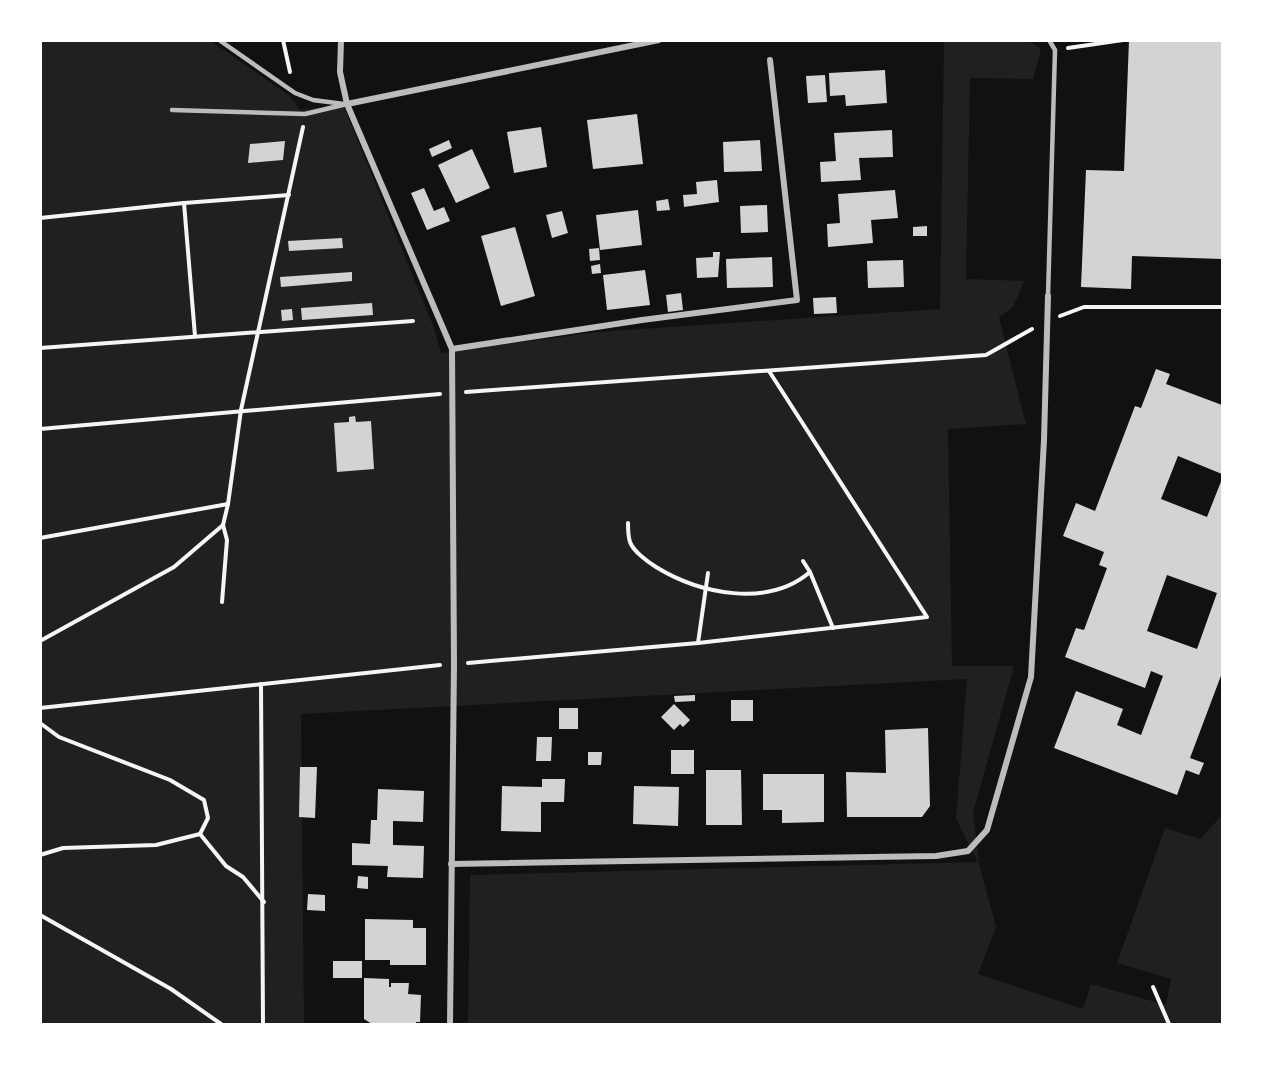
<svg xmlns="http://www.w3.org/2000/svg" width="1263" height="1065" font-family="'Space Grotesk',sans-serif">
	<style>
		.green { fill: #202020 }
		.building { fill: #d3d3d3; fill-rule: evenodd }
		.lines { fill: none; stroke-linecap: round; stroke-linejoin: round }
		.path { stroke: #f5f5f5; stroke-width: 4 }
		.service { stroke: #bcbcbc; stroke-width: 4.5 }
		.minor { stroke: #bcbcbc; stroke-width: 6 }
	</style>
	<rect width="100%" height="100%" fill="#111"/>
	<polygon class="green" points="40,41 211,41 290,96 300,110 343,104 434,328 441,353 598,332 940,309 944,41 1029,41 1041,49 1033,79 970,78 966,279 1024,281 1013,307 999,317 1026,424 948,429 952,666 1014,666 973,813 979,863 996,927 978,974 1083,1009 1091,984 1166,1005 1171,979 1117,963 1165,828 1200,839 1222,815 1222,1024 468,1024 470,875 978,862 956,819 967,679 301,714 304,1024 41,1024"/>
	<g class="building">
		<polygon points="1129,40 1222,40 1222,259 1132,256 1131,289 1081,287 1086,170 1124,171"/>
		<polygon points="885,70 887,103 846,106 845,95 830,96 829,73"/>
		<polygon points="825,75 827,102 808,103 806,76"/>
		<polygon points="637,114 643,164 593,169 587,120"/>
		<polygon points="541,127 547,167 514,173 507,132"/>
		<polygon points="892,130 893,157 859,158 861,180 821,182 820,162 836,161 834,133"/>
		<polygon points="449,140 452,148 432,157 429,149"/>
		<polygon points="760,140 762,171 724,172 723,142"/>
		<polygon points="285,141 283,160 248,163 250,144"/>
		<polygon points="472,149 490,188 456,203 438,165"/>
		<polygon points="717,180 719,202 684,207 683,195 697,194 696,182"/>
		<polygon points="424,188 434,211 444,207 450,221 427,230 411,193"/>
		<polygon points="895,190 898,218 871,220 873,243 828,247 827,224 840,223 838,194"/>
		<polygon points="668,199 670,210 657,211 656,201"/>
		<polygon points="767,205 768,232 741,233 740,206"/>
		<polygon points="638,210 642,245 600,250 596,215"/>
		<polygon points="562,211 568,233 552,238 546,215"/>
		<polygon points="927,226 927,236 913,236 913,227"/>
		<polygon points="515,227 535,296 501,306 481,236"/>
		<polygon points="342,238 343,248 289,251 288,241"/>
		<polygon points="599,248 600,260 590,261 589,249"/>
		<polygon points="713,252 720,252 718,277 697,278 696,258 713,257"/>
		<polygon points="772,257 773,287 727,288 726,259"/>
		<polygon points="903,260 904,287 868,288 867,261"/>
		<polygon points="600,264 601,273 592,274 591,266"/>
		<polygon points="645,270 650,305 607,310 603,275"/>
		<polygon points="352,272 352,281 281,287 280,277"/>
		<polygon points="681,293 683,310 668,312 666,295"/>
		<polygon points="836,297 837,313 814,314 813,298"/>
		<polygon points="372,303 373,315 302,320 301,308"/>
		<polygon points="292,309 293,320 282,321 281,310"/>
		<path d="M1156 369 1170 374 1166 384 1222 405V474L1178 456 1161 499 1207 517 1222 479V673L1190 758 1204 763 1199 775 1186 770 1177 795 1054 748 1076 691 1123 709 1117 725 1141 735 1163 676 1151 671 1145 688 1065 657 1076 628 1084 630 1107 568 1099 565 1104 552 1063 536 1076 503 1095 511 1135 406 1141 408ZM1167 575 1217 593 1197 649 1147 631Z"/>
		<polygon points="355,416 356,422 371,421 374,469 337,472 334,423 349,422 349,417"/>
		<polygon points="695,695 695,701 675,702 674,696"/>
		<rect x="731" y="700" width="22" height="21"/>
		<polygon points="674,704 690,720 683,727 680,724 674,730 661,717"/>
		<rect x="559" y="708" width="19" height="21"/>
		<polygon points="928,728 930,806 922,817 847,817 846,772 886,773 885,730"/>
		<polygon points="537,737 552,737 551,761 536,761"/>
		<rect x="671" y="750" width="23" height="24"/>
		<polygon points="588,752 602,752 601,765 588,765"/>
		<polygon points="300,767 317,767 315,818 299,817"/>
		<polygon points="706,770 741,770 742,825 706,825"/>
		<polygon points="763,774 824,774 824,822 782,823 782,810 763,810"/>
		<polygon points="542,779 565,779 564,802 541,802 541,832 501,831 502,786 542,787"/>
		<polygon points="634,786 679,787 678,826 633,824"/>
		<polygon points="378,789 424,791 423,822 393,821 393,845 424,846 423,878 387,877 388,866 352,865 352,843 370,844 371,820 377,820"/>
		<polygon points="358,876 368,877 368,889 357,888"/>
		<polygon points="308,894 325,895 325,911 307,910"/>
		<polygon points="365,919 413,920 413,928 426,928 426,965 390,965 390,960 365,960"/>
		<rect x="333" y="961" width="29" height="17"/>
		<polygon points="364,978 389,979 389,987 391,987 391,983 409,983 408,994 421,995 420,1022 416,1022 416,1024 372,1024 364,1019"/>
	</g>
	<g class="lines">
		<g class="path">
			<polyline points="283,40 290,72"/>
			<polyline points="1068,48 1123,40"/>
			<polyline points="184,203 195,336"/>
			<polyline points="40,218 184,203 289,195"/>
			<polyline points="1060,316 1084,307 1222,307"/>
			<polyline points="40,348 413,321"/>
			<polyline points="466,392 986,355 1032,329"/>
			<polyline points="40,429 440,394"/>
			<path d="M628 523C628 529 628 536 630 542 633 551 648 562 656 567 700 594 768 608 810 572L833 628"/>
			<polyline points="40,538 228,504"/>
			<polyline points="803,561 810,572"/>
			<polyline points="222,602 227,540 223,525 228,504 241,410 303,127"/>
			<polyline points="40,641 174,567 223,525"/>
			<polyline points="698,643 708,573"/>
			<polyline points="468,663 698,643 927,617 769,371"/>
			<polyline points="261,684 263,1024"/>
			<polyline points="40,708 440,665"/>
			<polyline points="40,723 59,737 170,780 204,800 208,818 200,834 156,845 63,848 40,855"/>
			<polyline points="200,834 226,866 243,877 264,902"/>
			<polyline points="40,915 171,989 221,1024"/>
			<polyline points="1153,987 1169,1024"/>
		</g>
		<g class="service">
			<polyline points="219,40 295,93 313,100 344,104"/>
			<polyline points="172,110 305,114 347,104"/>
			<polyline points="1048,296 1055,50 1049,40"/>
		</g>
		<g class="minor">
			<polyline points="341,40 340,72 347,104 452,349 454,664 450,1024"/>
			<polyline points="347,104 659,40"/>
			<polyline points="452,349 642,320 797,300 770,60"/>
			<polyline points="451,864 936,856 968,851 987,830 1031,677 1044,440 1048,296"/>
		</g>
	</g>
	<rect width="1263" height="1065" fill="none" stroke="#ffffff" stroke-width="84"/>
</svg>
